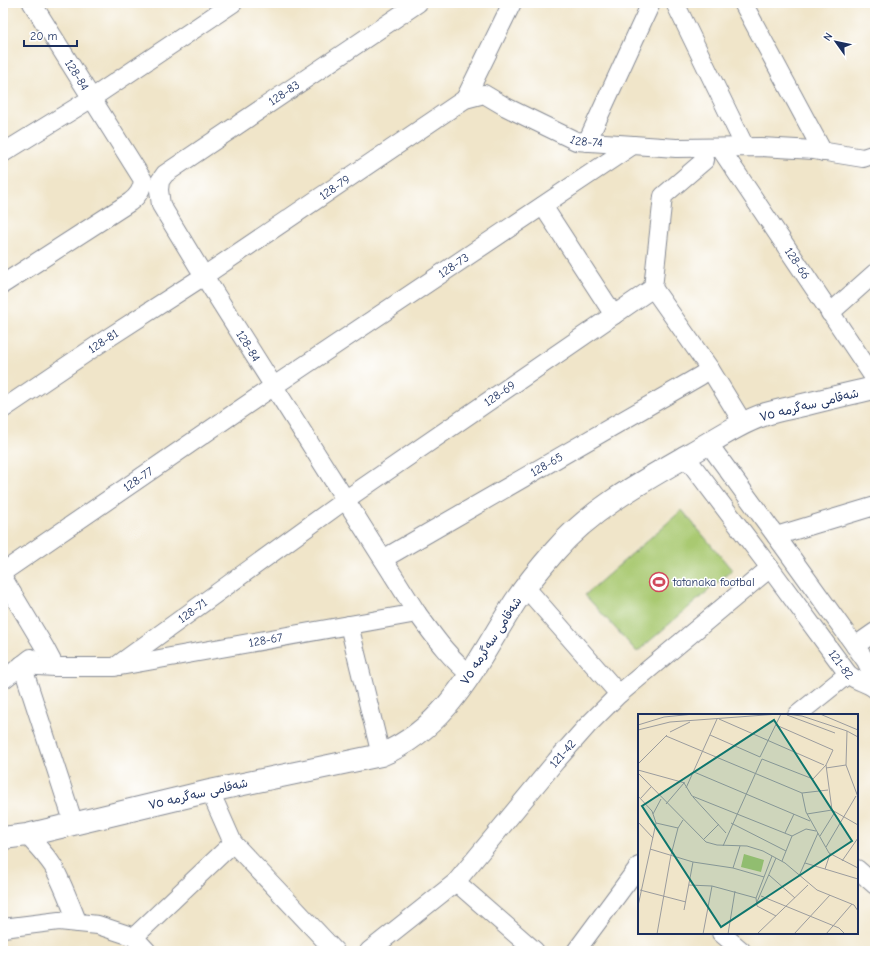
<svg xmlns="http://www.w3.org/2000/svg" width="878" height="954" font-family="'Comic Neue','Playpen Sans Arabic',sans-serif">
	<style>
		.green { fill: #a9c971; stroke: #627c68 }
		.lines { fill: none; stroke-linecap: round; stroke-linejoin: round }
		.minor-casing { stroke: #868a94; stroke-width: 20 }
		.tertiary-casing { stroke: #868a94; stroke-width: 24 }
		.minor { stroke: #fff; stroke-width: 18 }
		.tertiary { stroke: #fff; stroke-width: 22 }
		.labels { text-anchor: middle; stroke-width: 3; stroke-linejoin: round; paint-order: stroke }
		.street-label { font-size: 12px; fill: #1b2f5e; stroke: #fff }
		.poi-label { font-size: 12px; fill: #1b2f5e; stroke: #fff; text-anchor: start }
		.inset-road { fill: none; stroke: #9b9c9e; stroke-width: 1 }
		.view { fill: #0f766e; fill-opacity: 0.15; stroke: #0f766e; stroke-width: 2 }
		.inset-edge { fill: none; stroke: #1b2f5e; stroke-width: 2 }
	</style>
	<rect width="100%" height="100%" fill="#fff"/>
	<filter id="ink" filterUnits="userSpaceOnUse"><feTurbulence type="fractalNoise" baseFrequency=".025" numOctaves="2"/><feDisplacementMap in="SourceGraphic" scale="8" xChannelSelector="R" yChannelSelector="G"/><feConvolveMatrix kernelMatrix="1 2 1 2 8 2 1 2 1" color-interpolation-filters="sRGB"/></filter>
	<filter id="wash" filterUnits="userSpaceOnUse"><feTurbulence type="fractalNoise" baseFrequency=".012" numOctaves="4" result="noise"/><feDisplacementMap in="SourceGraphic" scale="16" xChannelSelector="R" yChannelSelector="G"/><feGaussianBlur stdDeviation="0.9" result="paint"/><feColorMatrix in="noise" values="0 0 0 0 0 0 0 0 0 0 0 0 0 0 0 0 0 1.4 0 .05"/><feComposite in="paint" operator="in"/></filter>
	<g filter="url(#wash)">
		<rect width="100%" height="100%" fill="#f0e5c9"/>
		<polygon class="green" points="682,510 732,570 637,652 585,595"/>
	</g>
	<g filter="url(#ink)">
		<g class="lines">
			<defs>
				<g id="minor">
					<path id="s1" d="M418 3 165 174 160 181 159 190 161 205 204 276 417 613C434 636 448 657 471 675"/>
					<polyline points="675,3 745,147"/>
					<polyline points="743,3 823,152"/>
					<polyline points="465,99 512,3"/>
					<polyline points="587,142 651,3"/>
					<path id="s2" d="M720 148 875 379"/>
					<polyline points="3,153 92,98 233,3"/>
					<polyline points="543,206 614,315"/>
					<path d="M3 284 130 202C138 196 142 190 143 180L32 3"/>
					<polyline points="653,288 710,369 743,423"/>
					<polyline points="653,288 663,196 705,160 703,148"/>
					<polyline points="830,313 875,273"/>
					<path id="s3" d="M3 409 108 338 204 276 465 99 484 94 506 107 576 141 676 148 761 147 814 150 863 158 875 154"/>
					<path d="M708 443 776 536 866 661C871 670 871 676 871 686"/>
					<path id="s4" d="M686 457 770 568 848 674C857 682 867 682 875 689"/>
					<polyline points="776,536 875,506"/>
					<path id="s5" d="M383 559 700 376 710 369"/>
					<path id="s6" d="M3 572 274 386 633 145"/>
					<polyline points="3,578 45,648 55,667"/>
					<polyline points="526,588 619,694"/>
					<polyline points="349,625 381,755"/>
					<polyline points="855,646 875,632"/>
					<path id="s7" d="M22 665 55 667H115L345 500 653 288"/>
					<polyline points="22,665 74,824"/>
					<path id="s8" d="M120 666 417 613"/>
					<polyline points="3,680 31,658"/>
					<polyline points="797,715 848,674"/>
					<polyline points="210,791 233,843 335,951"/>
					<path d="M27 835C36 845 46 855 53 866 63 884 70 904 78 923"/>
					<polyline points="857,869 875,885"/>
					<polyline points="456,882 535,951"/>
					<polyline points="3,928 59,921 98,925 134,937 147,951"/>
					<polyline points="721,933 742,951"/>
					<polyline points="134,937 233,843"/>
					<path id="s9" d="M369 951 456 882 556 761 587 726 619 694 770 568"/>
					<polyline points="576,951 639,866"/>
				</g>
				<path id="tertiary" d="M3 838 27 835 210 791 381 755C450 726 477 661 515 602 527 584 541 567 555 551 590 510 643 481 690 454 715 440 739 423 766 414 778 410 791 408 803 405 827 399 851 393 875 388"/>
			</defs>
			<use href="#minor" class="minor-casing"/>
			<use href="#tertiary" class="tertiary-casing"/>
			<use href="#minor" class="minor"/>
			<use href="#tertiary" class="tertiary"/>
		</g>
	</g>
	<defs>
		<symbol id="stadium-ring" viewBox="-11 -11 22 22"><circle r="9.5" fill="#fff" stroke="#d1495b" stroke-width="1.5"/><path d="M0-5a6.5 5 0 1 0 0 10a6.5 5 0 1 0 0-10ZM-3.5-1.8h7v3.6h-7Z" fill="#d1495b"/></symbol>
	</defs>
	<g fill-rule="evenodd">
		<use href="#stadium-ring" x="648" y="571" width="22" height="22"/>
	</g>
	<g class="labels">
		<g class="street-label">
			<text transform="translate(77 75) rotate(58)" y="4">128-84</text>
			<text transform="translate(284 93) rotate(-34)" y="4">128-83</text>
			<text dy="4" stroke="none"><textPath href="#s3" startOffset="690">128-74</textPath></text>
			<text dy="4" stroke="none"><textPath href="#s3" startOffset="399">128-79</textPath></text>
			<text dy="4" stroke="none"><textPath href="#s2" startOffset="139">128-66</textPath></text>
			<text dy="4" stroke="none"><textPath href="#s6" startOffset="545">128-73</textPath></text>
			<text dy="4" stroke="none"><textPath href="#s3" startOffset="121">128-81</textPath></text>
			<text dy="4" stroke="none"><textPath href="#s1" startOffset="504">128-84</textPath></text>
			<text dy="4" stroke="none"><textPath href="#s7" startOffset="565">128-69</textPath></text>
			<text transform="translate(809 405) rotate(-14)" y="4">شەقامی سەگرمە ٧٥</text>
			<text dy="4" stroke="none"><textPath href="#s5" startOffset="189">128-65</textPath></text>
			<text dy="4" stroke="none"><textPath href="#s6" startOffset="164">128-77</textPath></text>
			<text dy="4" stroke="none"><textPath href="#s7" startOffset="189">128-71</textPath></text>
			<text dy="4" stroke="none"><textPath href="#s8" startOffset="148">128-67</textPath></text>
			<text transform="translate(491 641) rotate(-57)" y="4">شەقامی سەگرمە ٧٥</text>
			<text dy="4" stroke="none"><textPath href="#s4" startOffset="259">121-82</textPath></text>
			<text dy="4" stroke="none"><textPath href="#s9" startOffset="278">121-42</textPath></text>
			<text transform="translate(198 794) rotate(-13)" y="4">شەقامی سەگرمە ٧٥</text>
		</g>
		<g class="poi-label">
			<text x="673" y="586">tatanaka footbal</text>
		</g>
	</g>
	<g transform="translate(638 714)">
		<rect width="220" height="220" fill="#f0e5c9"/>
		<path d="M106 140 126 146 123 158 103 153Z" fill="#a9c971"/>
		<path class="inset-road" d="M148 0 164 2 209 17 220 23M182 0 220 16M149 1 197 19M81 5 186 51M0 11 26 3 56 0M0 16 32 8 141 0M209 17 208 51 220 83M32 18 52 8M72 21 122 43 143 0M28 22 164 79 190 76M0 50 29 21M188 51 194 96M188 54 208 51M0 56 47 69M56 58 172 107M0 59 68 128 79 131 109 132 125 137 147 149 179 176 216 191 220 197M46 69 54 82 154 122M48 74 79 5M164 79 168 98 191 139 220 154M0 82 14 97 18 109 0 192M55 83 88 119M3 84 13 73M28 90 46 69M194 96 220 111M15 100 23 85M169 100 194 96M0 108 15 124M18 109 40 114M93 109 148 137M147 119 156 100M154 122 168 115 178 117M182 122 197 98M65 126 81 110M85 132 124 45 175 65 188 51 195 36 138 11M188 133 218 82M12 135 55 148 95 154 126 163M134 142 118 184 119 192 138 202M144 147 154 122M204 147 220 124M167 149 220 165M95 154 102 132M187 155 192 140M131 161 157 184M161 162 180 119M51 171 74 172 118 184M2 176 48 188M123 182 201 214 207 220M119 188 138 144M46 196 55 148M19 220 33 141 40 114 45 106M65 220 74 172M90 220 97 177M119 220 170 171M156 220 192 181M188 220 214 190"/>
		<path class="view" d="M136 6 214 127 83 213 4 92Z"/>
		<rect width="220" height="220" class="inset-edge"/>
	</g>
	<rect width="878" height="954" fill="none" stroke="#fff" stroke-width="16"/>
	<g transform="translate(836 42) rotate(303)" stroke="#ffffff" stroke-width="3" paint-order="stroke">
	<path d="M0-3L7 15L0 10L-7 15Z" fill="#1b2f5e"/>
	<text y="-6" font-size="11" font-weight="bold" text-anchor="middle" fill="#1b2f5e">N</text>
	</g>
	<path d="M24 40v6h53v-6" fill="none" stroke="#1b2f5e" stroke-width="2"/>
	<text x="30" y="40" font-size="12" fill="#1b2f5e" stroke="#ffffff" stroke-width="3" paint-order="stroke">20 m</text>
</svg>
